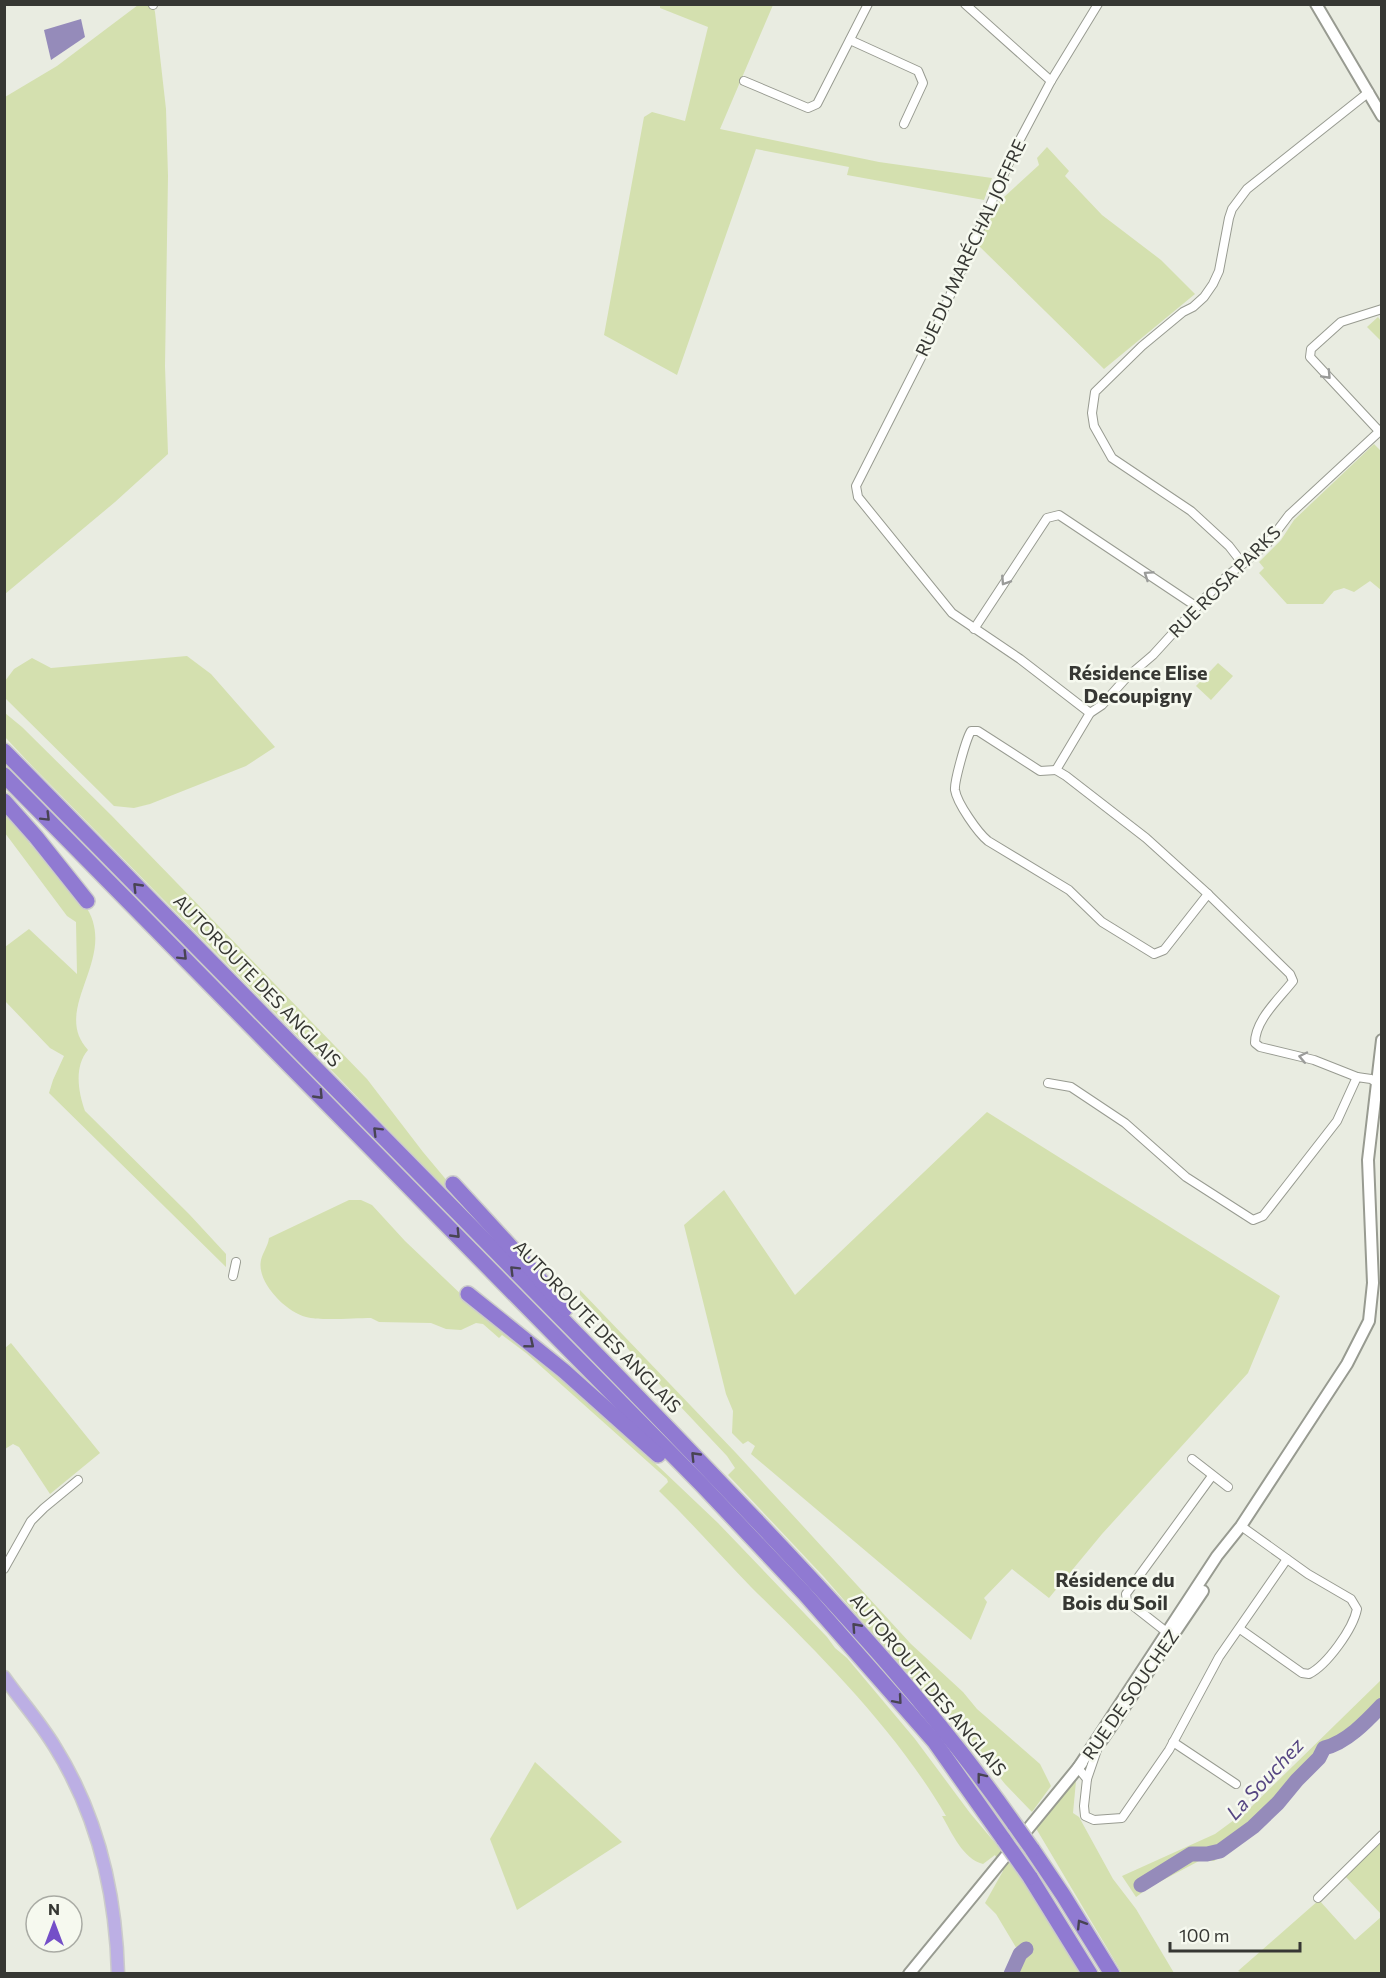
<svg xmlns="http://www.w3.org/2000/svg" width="1386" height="1978" font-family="Commissioner,sans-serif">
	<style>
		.green { fill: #d4e0af }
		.water { fill: #958bba }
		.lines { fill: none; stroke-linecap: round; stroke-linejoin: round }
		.river { stroke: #958bba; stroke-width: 15 }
		.minor-casing { stroke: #989b91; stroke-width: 10 }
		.tertiary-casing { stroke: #989b91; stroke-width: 14 }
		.secondary-casing { stroke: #989b91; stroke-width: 14 }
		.primary-casing { stroke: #cbcbca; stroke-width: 15 }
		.motorway-casing { stroke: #cbcbca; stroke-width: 18 }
		.minor { stroke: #fff; stroke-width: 8 }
		.tertiary { stroke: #fff; stroke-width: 10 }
		.secondary { stroke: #fff; stroke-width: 10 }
		.primary { stroke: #bcafe4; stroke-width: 12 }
		.motorway { stroke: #907ad2; stroke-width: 15 }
		.motorway-bridge-casing { stroke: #cbcbca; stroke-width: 18; stroke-linecap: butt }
		.motorway-bridge { stroke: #907ad2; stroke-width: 15 }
		.oneway { stroke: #9a9b99 }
		.oneway2 { stroke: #484453 }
		.labels { text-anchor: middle; stroke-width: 5; stroke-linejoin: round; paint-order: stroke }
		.street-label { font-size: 18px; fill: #363733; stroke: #f6f9ef }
		.neighbourhood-label { font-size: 20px; font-weight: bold; fill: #363733; stroke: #f6f9ef }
		.water-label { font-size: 20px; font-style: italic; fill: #564683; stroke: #f6f9ef }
	</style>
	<rect width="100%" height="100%" fill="#e9ece1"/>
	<g class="green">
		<polygon points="138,5 153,5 155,12 166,109 168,176 165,366 168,454 115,502 5,594 5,97 57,66"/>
		<polygon points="660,5 773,5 720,129 879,162 992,178 984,200 847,175 849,167 756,149 677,375 604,335 644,117 652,112 685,121 708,27 660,8"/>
		<polygon points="1047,147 1069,171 1065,176 1102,215 1161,260 1195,294 1104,369 977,244 992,208 1039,165 1037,158"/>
		<polygon points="1378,317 1381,321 1381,341 1367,327"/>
		<polygon points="1374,444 1381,451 1381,590 1370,581 1354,592 1344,588 1334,591 1323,604 1287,604 1259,573 1264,568 1259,562 1281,540 1294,520"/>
		<polygon points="187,656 211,674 275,747 246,766 150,804 134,808 114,806 5,698 5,681 14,669 32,658 51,668"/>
		<polygon points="1218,663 1233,676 1211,700 1196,686"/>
		<polygon points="5,713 22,727 111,815 367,1079 423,1152 469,1207 465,1210 339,1078 33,767 5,737"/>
		<path d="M4 815 22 832 30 844 84 904C122 956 49 1008 88 1050 74 1066 78 1092 85 1111L189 1214 226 1254V1267L49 1093 53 1080 64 1056 50 1048 5 1001V947L29 929 77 974 76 922 67 916 5 833Z"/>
		<polygon points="987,1112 1280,1296 1248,1373 1102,1534 1049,1598 1012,1569 984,1598 987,1602 971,1640 751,1454 755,1446 748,1441 743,1444 732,1433 733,1411 726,1394 684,1225 724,1190 795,1295"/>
		<path d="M349 1200H361L372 1205 405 1241 465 1298 579 1391 718 1523 827 1637 835 1648 847 1658 915 1739 970 1813 1012 1863 1082 1973H1011L1020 1954 996 1914 985 1903 1003 1871 995 1855 983 1864C963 1859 952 1833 942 1816H946C895 1729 822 1657 751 1587 720 1555 691 1522 659 1491L668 1482 667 1479 526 1353 502 1335 499 1338 483 1324 476 1323 461 1330 446 1329 431 1323 379 1322 371 1318C355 1318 320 1321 306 1317 286 1312 256 1282 261 1260 263 1252 268 1246 269 1238Z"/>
		<polygon points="580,1290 736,1453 911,1644 963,1692 977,1709 1040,1764 1051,1786 1032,1812 1005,1784 965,1734 931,1701 824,1577 728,1475 735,1468 727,1456 662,1387 580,1295"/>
		<polygon points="11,1343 100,1453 50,1494 19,1447 13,1444 5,1449 5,1348"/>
		<polygon points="1381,1680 1381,1709 1373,1719 1328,1752 1255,1834 1214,1861 1199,1861 1150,1887 1136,1897 1122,1876 1215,1834 1249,1809"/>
		<polygon points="535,1762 622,1842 517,1910 490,1839"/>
		<polygon points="1076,1781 1073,1813 1079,1817 1113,1879 1136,1909 1174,1973 1122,1973 1034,1825"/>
		<polygon points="1381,1841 1381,1914 1345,1876"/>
		<polygon points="1319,1900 1355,1940 1381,1917 1381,1973 1245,1974 1238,1971"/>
	</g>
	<polygon class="water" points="81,19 85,37 51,60 44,30"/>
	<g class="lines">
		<g class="river">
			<path d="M1141 1885 1191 1854H1207L1220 1851 1253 1827 1278 1803 1297 1780 1319 1758 1324 1748C1346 1743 1366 1722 1382 1705"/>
			<polyline points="1011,1974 1020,1954 1026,1949"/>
		</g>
		<defs>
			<g id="minor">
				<polyline points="965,4 1051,81"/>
				<polyline points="153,5 153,4"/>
				<polyline points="850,40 918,71 923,83 904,124"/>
				<polyline points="744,81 808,108 817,104 868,4"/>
				<polyline points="1379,431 1310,357 1311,349 1341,322 1382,309"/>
				<polyline points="1243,564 1229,546 1191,511 1112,458 1094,426 1092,413 1095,392 1142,346 1183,312 1193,307 1204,297 1213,284 1219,271 1229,218 1232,209 1247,189 1369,92"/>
				<polyline points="974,629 1047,518 1059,515 1197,607"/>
				<polyline points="1090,713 1020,659 952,613 858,497 856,486 932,336 1016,147 1051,81 1098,4"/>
				<path d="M1056 770 1040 771 978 731H971C966 739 954 782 955 790 957 803 978 833 988 841L1069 890 1102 922 1154 954 1164 950 1208 894"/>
				<path d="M1056 770 1066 776 1146 838 1208 894 1290 974 1293 981C1279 999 1255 1020 1255 1043L1260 1047 1314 1060 1357 1077"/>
				<polyline points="1056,770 1090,713 1102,705 1126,678 1153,655 1204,599 1226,577 1267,544 1289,515 1382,429"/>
				<polyline points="1048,1083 1071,1087 1125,1123 1186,1177 1253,1220 1263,1216 1337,1121 1357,1077 1371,1079 1380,1085"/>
				<polyline points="233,1276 236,1262"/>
				<polyline points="1192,1459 1228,1487"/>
				<polyline points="4,1569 31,1521 44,1508 78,1480"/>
				<path d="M1240 1629 1302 1673 1309 1674C1327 1665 1353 1629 1357 1609L1351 1599 1308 1574 1241 1526"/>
				<polyline points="1169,1634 1127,1601 1126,1594 1212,1476"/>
				<polyline points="1173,1742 1236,1784"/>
				<polyline points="1078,1768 1087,1779 1084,1806 1085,1816 1094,1820 1122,1818 1169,1750 1219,1657 1287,1559"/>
				<polyline points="1087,1779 1099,1744"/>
				<polyline points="1318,1898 1382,1835"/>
			</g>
			<polyline id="tertiary" points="1316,4 1382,116"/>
			<g id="secondary">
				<polyline points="1102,1740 1203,1591"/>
				<polyline points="1078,1768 1217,1556 1241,1526 1347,1364 1369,1321 1373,1283 1368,1160 1382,1040"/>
				<polyline points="909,1974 1082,1763"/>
			</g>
			<path id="primary" d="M4 1677C21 1701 40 1722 55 1747 98 1816 116 1893 118 1974"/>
			<g id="motorway">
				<path d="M4 751C191 942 378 1132 565 1322 630 1388 693 1454 756 1520 848 1617 938 1715 1015 1825"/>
				<polyline points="4,775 702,1485 804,1593 934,1741 1004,1840"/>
				<polyline points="4,801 36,837 87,901"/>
				<polyline points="453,1184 531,1269 565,1309"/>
				<polyline points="468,1294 564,1371 658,1455"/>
				<polyline points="1032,1849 1063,1895 1112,1974"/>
				<polyline points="1030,1877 1090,1974"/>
			</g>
		</defs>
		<use href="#minor" class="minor-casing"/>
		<use href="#tertiary" class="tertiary-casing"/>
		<use href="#secondary" class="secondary-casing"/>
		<use href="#primary" class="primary-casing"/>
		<use href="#motorway" class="motorway-casing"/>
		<use href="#minor" class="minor"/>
		<use href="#tertiary" class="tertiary"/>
		<use href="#secondary" class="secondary"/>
		<use href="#primary" class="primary"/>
		<use href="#motorway" class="motorway"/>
		<defs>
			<g id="motorway-bridge">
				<polyline points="1015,1825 1032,1849"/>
				<polyline points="1004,1840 1030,1877"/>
			</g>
		</defs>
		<use href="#motorway-bridge" class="motorway-bridge-casing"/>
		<use href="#motorway-bridge" class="motorway-bridge"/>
	</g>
	<defs><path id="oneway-chevron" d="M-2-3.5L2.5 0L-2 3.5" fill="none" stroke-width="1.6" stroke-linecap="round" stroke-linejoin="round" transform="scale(1.5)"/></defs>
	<g class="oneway">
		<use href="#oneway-chevron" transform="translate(1327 375) rotate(47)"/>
		<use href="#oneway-chevron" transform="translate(1148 575) rotate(-146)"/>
		<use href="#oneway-chevron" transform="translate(1005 581) rotate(123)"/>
		<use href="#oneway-chevron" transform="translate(1303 1057) rotate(-168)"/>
	</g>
	<g class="oneway2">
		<use href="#oneway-chevron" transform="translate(46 817) rotate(45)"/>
		<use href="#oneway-chevron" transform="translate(137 887) rotate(-134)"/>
		<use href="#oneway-chevron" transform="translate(183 956) rotate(45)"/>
		<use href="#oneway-chevron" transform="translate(319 1095) rotate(46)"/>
		<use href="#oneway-chevron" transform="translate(377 1131) rotate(-135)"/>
		<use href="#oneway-chevron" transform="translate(456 1234) rotate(46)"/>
		<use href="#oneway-chevron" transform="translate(514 1270) rotate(-135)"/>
		<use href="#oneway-chevron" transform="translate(530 1344) rotate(39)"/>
		<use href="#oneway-chevron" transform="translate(695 1456) rotate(-134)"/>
		<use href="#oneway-chevron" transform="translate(856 1627) rotate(-132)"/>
		<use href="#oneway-chevron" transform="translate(898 1700) rotate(49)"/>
		<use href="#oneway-chevron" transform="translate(981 1777) rotate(-128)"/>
		<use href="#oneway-chevron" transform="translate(1081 1924) rotate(-122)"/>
	</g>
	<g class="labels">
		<g class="street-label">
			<text transform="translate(971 248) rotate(-65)" y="6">RUE DU MARÉCHAL JOFFRE</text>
			<text transform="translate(1225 582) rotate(-45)" y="6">RUE ROSA PARKS</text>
			<text transform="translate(257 981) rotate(46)" y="6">AUTOROUTE DES ANGLAIS</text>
			<text transform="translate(597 1327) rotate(46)" y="6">AUTOROUTE DES ANGLAIS</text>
			<text transform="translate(928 1685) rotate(50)" y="6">AUTOROUTE DES ANGLAIS</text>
			<text transform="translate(1131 1695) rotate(-55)" y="6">RUE DE SOUCHEZ</text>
		</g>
		<g class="neighbourhood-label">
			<text x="1138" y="680">Résidence Elise<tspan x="1138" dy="23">Decoupigny</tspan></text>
			<text x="1115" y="1587">Résidence du<tspan x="1115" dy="23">Bois du Soil</tspan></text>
		</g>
		<g class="water-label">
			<text transform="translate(1265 1779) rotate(-47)" y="7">La Souchez</text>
		</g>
	</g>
	<rect width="1386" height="1978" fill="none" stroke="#363733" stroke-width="12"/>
	<g transform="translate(54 1924)"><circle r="28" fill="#f6f9ef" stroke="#a9aba4" stroke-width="1.5"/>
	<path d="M0-4.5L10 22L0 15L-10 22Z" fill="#744fc8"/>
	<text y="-9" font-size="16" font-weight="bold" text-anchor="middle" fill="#363733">N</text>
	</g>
	<path d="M1170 1942v9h130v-9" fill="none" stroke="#363733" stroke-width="3"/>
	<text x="1179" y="1942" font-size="18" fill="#363733" stroke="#f6f9ef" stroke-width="4.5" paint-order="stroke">100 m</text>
</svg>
